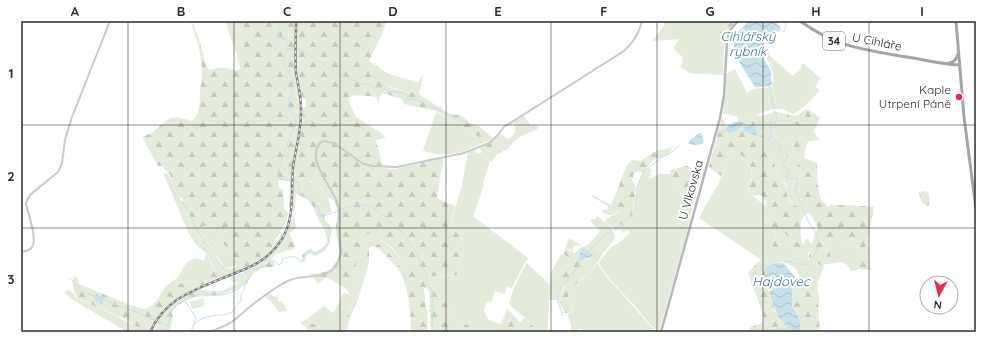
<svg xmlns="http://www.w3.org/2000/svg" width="997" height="353" font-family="Quicksand,sans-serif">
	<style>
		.green { fill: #e5ebda }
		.forest { fill: url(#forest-firs); fill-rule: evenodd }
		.water { fill: url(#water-waves) }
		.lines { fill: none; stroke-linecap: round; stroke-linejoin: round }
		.stream { stroke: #c6e1ec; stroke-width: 1 }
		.tertiary { stroke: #cacaca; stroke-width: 2 }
		.secondary { stroke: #b7b7b7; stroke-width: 2.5 }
		.primary { stroke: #a5a5a5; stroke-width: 3 }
		.rail-casing { stroke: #828282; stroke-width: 2.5 }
		.rail { stroke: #fff; stroke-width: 1; stroke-dasharray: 3; stroke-linecap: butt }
		.grid { fill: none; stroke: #2d2d2d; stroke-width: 1; stroke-opacity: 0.55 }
		.poi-dot { fill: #ea2a4c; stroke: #fff; stroke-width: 1.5 }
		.labels { text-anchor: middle; stroke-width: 4; stroke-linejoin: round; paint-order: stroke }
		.shield { fill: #fff; stroke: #6c6c6c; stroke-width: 1 }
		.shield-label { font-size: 11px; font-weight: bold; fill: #2d2d2d }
		.street-label { font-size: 12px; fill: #2d2d2d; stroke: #fff }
		.poi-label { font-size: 12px; fill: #2d2d2d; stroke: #fff; text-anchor: end }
		.water-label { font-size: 13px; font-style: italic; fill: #397991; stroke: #fff }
		.neatline { fill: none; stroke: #2d2d2d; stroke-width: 1.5 }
		.grid-label { font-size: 13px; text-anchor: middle; font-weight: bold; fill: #2d2d2d }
	</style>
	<defs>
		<pattern id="forest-firs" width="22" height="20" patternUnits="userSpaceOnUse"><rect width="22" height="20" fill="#e5ebda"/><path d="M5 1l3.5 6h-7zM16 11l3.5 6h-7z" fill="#c5cabb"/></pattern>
		<pattern id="water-waves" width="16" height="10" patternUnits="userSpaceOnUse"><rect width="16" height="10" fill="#c6e1ec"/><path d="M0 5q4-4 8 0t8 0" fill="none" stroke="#aac1cb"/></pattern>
	</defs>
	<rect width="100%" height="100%" fill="#fff"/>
	<g class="green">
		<polygon points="226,21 238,21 244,48 244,64 242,68 240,68 237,54 229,34"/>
		<polygon points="665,21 710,21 714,23 714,32 725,33 723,75 704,74 690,73 680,67 682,63 683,57 677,53 674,48 679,39 652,41 664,26"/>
		<path d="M767 48 770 56 793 76 801 68V65L803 63 820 78 815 87 820 90C812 99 804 109 793 114L783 109H772L756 115C768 118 771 107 787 115V122L798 125 813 133 815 131 816 136 821 140 809 141 807 144 806 140 791 137V142L798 159 797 173 800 181 799 195 802 204 800 206 798 207C790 202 786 195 786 187L788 188 784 181H783C776 175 777 169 773 161 770 155 766 149 764 141 762 135 763 129 760 123L723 113 725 93 726 74 735 69 747 93 753 89 771 87C778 75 767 62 764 50Z"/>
		<polygon points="389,74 416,84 415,89 411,93 391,87 385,84 385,83 388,75"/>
		<polygon points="436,112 455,122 484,140 486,142 462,152 441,155 423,151"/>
		<path d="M524 116 531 126 535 124 538 126 537 129C534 132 532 131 528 133 520 135 512 143 507 150L502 144 495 139 500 134 508 139C516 135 517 130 513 123Z"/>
		<path d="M475 150 477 154 482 152 488 160 490 161 483 183 484 185 473 216 528 258 522 268 512 288 507 287 505 294 495 291 492 301 486 303 484 310C488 321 490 321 501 324L499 332H478L466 324 452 319 451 318 447 303 439 299 437 289 433 288 427 282 429 277 430 276 457 275 464 241 450 225 461 189 468 153Z"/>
		<path d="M731 150C744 154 751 163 752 177 751 180 748 182 747 185 745 195 766 203 770 211 771 212 771 215 771 217L766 223 767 226 776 233 773 243 798 257 801 245 804 244 806 239H808L810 244 813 243 814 233 815 234 817 242 808 253V260L818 264 824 267 818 282V285L820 287H817L801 279C795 265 795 266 781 262 778 264 774 264 770 266L759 261 760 259 699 218 704 208 718 185 728 158 729 153Z"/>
		<path d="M650 168 652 171 650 172 651 174 649 178V179L660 174H671L694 202 684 243 659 332C650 326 643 315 635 306 625 295 604 275 599 262L610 248 623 240 630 233 629 231H626L622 233 620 230 615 231 613 227 619 223 623 226C627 221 631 217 635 211 636 200 636 171 650 168Z"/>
		<path d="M164 173 168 174C171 178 172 183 174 189 177 196 184 203 187 211 189 215 188 219 189 224L225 270 226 275 218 278 208 255 205 252 196 245 189 234 164 175Z"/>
		<path d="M302 181 315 182 327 195 332 212 325 214H321L319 213 320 205 319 203 300 193C297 189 297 183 302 181Z"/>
		<path d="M593 195 611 205 620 211C612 216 611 217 602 212L604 209 607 210 608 206 591 196Z"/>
		<polygon points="294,215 296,228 290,233 289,232 291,222"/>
		<path d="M597 216C604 222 618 230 614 240L603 253 589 244 600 231 590 221 592 219H595Z"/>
		<polygon points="203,226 210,226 237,261 237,265 226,269 200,232 200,229"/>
		<path d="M783 232 789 237 790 240 787 246C779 246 781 239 781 233Z"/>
		<path d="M366 233C384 240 397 250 405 268L402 269C394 258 384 244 370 240L368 242 367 257 366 266V270L362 287 358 297 354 301 347 314 348 319 346 332C334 332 327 334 318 326 314 323 310 323 308 318L324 306 333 313 338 304 340 301 342 295 345 293 352 295V283L357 261 362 258 363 256V249Z"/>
		<path d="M823 237 830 240 841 241 862 249C862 253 862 260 860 264 859 266 858 268 857 270L851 271C845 259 841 262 829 264 835 246 822 250 821 238Z"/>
		<polygon points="569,238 581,245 580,246 577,245 573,247 572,253 570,249 566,247"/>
		<path d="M561 254 568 257 570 261 559 275 564 279 565 283 560 300H549L548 332H539L527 320 509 304C512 290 519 276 527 263L548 283 549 287 551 273Z"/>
		<path d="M195 258C207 260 215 270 207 281L198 283 190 280 175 286H166L178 277 187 262Z"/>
		<path d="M597 264H598L606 276 656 332H588L577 328 581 332H572C570 328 572 325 570 321 569 319 568 317 568 314L573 313 569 300 570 292 573 287 581 280Z"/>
		<polygon points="244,274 245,279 244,280 235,283 230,279"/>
		<polygon points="67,290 70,291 78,299 114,315 136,326 138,329 139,332 127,332 75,301 64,293"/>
		<path d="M270 293 273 296 278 297V301L279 302 281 301C284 303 286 307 287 311L279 312 269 299 268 300 265 296Z"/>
		<polygon points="203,298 205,306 192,309 190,302"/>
		<path d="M158 323C164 325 168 324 167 332H153L156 324Z"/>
	</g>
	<g class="forest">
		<path d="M190 21H192L199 39 207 68 210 70C223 66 224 67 236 71L242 68 244 64V48L238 21H295V69L300 104V114L299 127 293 158 291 207 289 208 290 182C287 180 281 179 278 181L279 188 283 190 284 208 285 211 288 212 287 221 273 243 274 245 281 235 286 226C275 257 252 265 223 277L226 275 225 270 218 261 226 269 235 268 237 265V261L210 226H203L200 229V232L217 258 203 242C200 236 193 232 190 226 187 222 190 216 187 210 185 207 183 205 181 202L185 201 179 196 178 197 175 190 170 175 162 166H158L142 137 152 133 163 123 171 118 178 117 192 121 194 120C200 112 200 101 200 91 201 84 202 76 202 69 201 53 196 36 190 21Z"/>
		<path d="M297 21H386L383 32 369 61 389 74 416 82H418L423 74 422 81 419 93 420 95 439 107 440 106 442 109 450 114 462 116 470 123 480 127 490 136 493 137 491 140 486 142 484 140 455 122 436 111 404 104 402 99 382 93 378 103 376 97C368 95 360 96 352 95L349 99 350 106 353 110 356 117 384 135 385 138 376 140 382 164 383 165 381 168 395 169 443 158 437 198 438 199 455 206 450 225 464 241 457 275 430 276 429 277 427 282 433 288 437 289 439 299 447 303 451 317 452 319 466 324 478 332H432C428 325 432 317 429 311H427L428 332H411C411 314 409 290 401 274 398 268 390 260 385 255 381 250 375 245 370 247L369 249V263L367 270 358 299 349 320 347 332H346L348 319 347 315 354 301 358 297 362 287 366 270 365 267 367 257 368 241 370 240C383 244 394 258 402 269L405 267C401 261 399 255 394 250 388 242 375 237 366 233L363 249V256L362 258 357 261 352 283V286L354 291 353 295H350C346 286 334 282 326 277L318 284 309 273C324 276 339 267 339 251 339 243 335 235 336 226 336 219 339 212 336 205 335 201 331 198 328 197L324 191 315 182 312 181 300 182C294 193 302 192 309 196 313 198 317 202 320 205L319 213 321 214H325L324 220 330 225 331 233C330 236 331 241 329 245 327 249 319 256 314 256 312 255 310 253 308 254 306 255 305 260 304 263H303L302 256C304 253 306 249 311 249L314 252C337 245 324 230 317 216 314 213 314 208 312 205 308 199 302 196 296 194L294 213 291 222 289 232C290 236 294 240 295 245L293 249 278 253 270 260 274 262 275 265 274 267H266L261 269 254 273 246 284 221 295 195 297 178 305 172 311C174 322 172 322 170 332H167C168 324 164 325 158 323L156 325 153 332H151C159 314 172 301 191 293 193 292 197 290 199 290 207 290 214 292 221 291 230 289 236 283 244 280L245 277 243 272C270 260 289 241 293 210 294 195 293 179 295 164 297 145 303 128 303 109L307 105 305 99 301 98 298 73 297 61ZM389 74 416 84 415 89 411 93 391 88 386 84 385 83 388 75ZM424 288H426L429 290 430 310H426Z"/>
		<polygon points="716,21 736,21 730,27 727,34 714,32 714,23"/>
		<path d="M806 109 811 111 820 118 813 133C805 132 803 127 797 125 793 124 790 123 787 122V114C797 117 798 116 806 109Z"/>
		<path d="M722 117C724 121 727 125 726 129L730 134C735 132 741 130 743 123L742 122H737L738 117 760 123 763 128 762 133 765 144 774 163 778 176 783 181 786 187 787 195 790 201 798 207 800 206 802 203 799 195 800 181 797 173 798 159 790 139 791 137H793L807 140 804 158 817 163C817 174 817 191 822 201 824 203 827 205 829 207L830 205H850L874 207 868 239 871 270 858 269 857 268C861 262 862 255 862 249L841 241H832L823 237 821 238C822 250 835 245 829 264H825L824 267 818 264 808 260 810 251 817 242 815 234 818 229 816 223 809 212C797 217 801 234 802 245H801L798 257 772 246 776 234 768 227 766 224 771 217C771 211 768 210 766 205 765 202 765 199 763 196L760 195 754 196C751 194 747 190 747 186 747 182 751 182 752 178 753 177 752 174 752 172 749 161 742 153 731 150L729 153 728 158 721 176C717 172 712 171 709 167ZM752 124 756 128 757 136 751 134 744 127H749ZM783 232 789 237 790 240 787 246C779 245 781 239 781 233Z"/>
		<path d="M495 139 503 144 507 150C500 152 495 154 492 162L488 160 480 149 481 147Z"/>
		<polygon points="675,141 669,155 653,160 643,173 638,171 634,173 632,180 636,187 633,212 630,219 623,226 619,223 612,227 607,224 605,220 620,212 611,205 621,181 621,179 627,165 632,160 640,161 656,151 671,148"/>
		<path d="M686 166C705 171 698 188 694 202L671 174 670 171 673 169Z"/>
		<path d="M926 191C930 193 930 200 929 205L928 206C921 204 921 199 919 193V192Z"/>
		<path d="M589 244 603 253C601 257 599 261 596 264 590 272 570 287 569 295 568 302 571 307 573 313H565L558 300H560C564 289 569 283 559 275L570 261 568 257 563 254 566 247 568 248 570 252 575 253 580 248ZM581 249 591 257 581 261 578 258V255Z"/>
		<path d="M206 253C211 261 213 270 218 278L217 280C184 293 165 298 148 332H139L138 329 136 326 125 319 78 299C74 292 71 283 74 276 78 278 79 279 79 284 84 287 89 287 94 290 102 293 139 310 146 309 155 306 162 292 166 286H175L190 280 198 283 207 281C213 273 210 268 204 262Z"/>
		<path d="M852 257H854L856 258C856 262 855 264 853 267H851L849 265 848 260Z"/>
		<path d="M759 261 770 266 767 267 765 273 767 281 770 294 776 312 780 318 793 332H748L751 327 762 323 763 318V315L756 294 748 274C750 268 756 266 759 261Z"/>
		<polygon points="802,278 817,287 819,296 818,310 820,332 802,332 799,318 792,306 792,288 799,282"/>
		<polygon points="507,309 512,313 519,322 520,322 524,318 527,320 539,332 499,332 501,324"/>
		<path d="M307 319C310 322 312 323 316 325 321 328 323 331 329 332H310L300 322H301Z"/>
	</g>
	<g class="water">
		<polygon points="749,21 775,21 780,27 781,30 766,39 762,49 764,59 771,71 772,84 770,86 755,87 736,57 734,47 734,40 737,33"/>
		<polygon points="735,122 743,122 743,125 737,131 730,134 727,131 726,128 727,126"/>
		<polygon points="752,124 754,124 756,126 757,136 755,136 743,130 744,127 749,127"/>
		<path d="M699 133H701C703 136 704 141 703 144L695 145 689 144 688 142Z"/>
		<path d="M584 248 591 253 593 255 592 256 580 261C576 257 580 254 581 249Z"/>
		<path d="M781 263 785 265 795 277V283L792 288V306L799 318 802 332 792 331C788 327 782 322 779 317 775 311 762 274 766 268 769 264 777 263 781 263Z"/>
		<polygon points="96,294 105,297 102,304 94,300"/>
	</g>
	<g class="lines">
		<g class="stream">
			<polyline points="785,29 786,21"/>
			<polyline points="782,32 785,31"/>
			<polyline points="288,49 300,49 333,71 359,83 367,84 372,87 379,87 389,91 405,93 408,96 408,99 417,100 441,111 466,122 471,126"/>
			<polyline points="769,86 774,109"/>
			<path d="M760 129C766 127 771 120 776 115"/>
			<polyline points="770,132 771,132 770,129 770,124 775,123 777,118 775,111"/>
			<polyline points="717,134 728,130"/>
			<path d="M770 134 772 135 771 137 769 138V141L770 142 771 144H773L775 142 778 144H780L781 147 779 150 784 153H787L788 156 785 161 783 164 782 166 788 169 789 174H787L788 176 786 177 788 179 790 178 797 179V181L798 182 795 192 799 195V201L801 202H800L802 204V206C804 211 806 216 808 221 812 227 819 235 818 243 818 248 815 253 813 258 808 266 803 265 795 263"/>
			<polyline points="183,201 197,230 226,272 230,275"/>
			<polyline points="319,214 326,215 334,213 340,209 349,207 360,204 370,206 385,216 395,227 404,234 411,246 418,255 421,265 427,276 427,282 432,290 433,310 432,327 436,332"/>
			<polyline points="614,230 634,213 637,190 638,184 644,171 662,157 672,152 679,146"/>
			<polyline points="589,251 599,240 612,230"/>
			<polyline points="783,264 786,261 792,262"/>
			<polyline points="231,276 233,278 247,272 251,271"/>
			<polyline points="69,278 74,282 81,290"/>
			<polyline points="87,293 96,297"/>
			<polyline points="104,300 139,313 154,320"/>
			<polyline points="185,301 193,313 196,318 191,332"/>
			<polyline points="224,315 231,313 241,301 241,294 244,290 245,284"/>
			<path d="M563 315 557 299C558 287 567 281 574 272 577 269 578 265 580 260"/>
			<polyline points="157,321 167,325"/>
			<path d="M193 325C201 317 212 315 223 315"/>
			<path d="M168 332 167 327 170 321 169 312C175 304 185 298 195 295 203 293 213 295 221 295 230 294 242 288 248 280 250 277 250 274 251 271L267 264 273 260 279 265 281 264 283 259C289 256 296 255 300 261H302L304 257 307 252 311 251 315 254H316C320 250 325 248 329 243L328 236 331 232V229L324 222V217L320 216 318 206 310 198 299 194 298 182 297 181 280 179 277 175 288 142 295 126 296 118 294 114 288 106C289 97 294 89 293 80 292 75 290 74 286 70 281 64 284 55 288 49L286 39 279 38V21"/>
			<polyline points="766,332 778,329 789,328"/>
		</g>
		<g class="tertiary">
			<path d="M21 252C25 251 30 251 32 247 38 240 28 213 26 204L27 200 30 195 58 172 62 163 65 140 72 117 110 21"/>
			<path d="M212 332C218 327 227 326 233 321 238 317 243 313 247 309 256 302 265 295 274 289 280 285 286 281 293 279 305 275 327 279 335 267 338 263 340 258 341 253 341 245 339 237 339 229 338 219 341 211 337 202 331 185 305 159 321 142L325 141 333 143 347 152 359 161 364 164 372 166 397 167 464 153 489 143 496 137 504 127 624 51C633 43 639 34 642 21"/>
		</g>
		<polyline class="secondary" points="661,332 720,118 724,95 727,41 730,30 738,21"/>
		<g class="primary">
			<path d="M800 21C836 47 865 50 907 57 925 60 942 64 959 65"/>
			<polyline points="956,21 964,117 976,209"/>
			<path d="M949 63C955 62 956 59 958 54"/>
		</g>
		<defs>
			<path id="rail" d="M150 332C166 297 195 290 228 276 250 268 269 260 282 239 295 217 291 192 293 168 295 150 301 133 301 114 302 100 298 86 296 72 295 55 296 38 296 21"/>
		</defs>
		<use href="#rail" class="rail-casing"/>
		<use href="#rail" class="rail"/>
	</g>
	<path class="grid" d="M128 21V332M234 21V332M340 21V332M446 21V332M551 21V332M657 21V332M763 21V332M869 21V332M21 125H976M21 228H976"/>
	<circle class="poi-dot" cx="959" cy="97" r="4"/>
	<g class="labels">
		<rect class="shield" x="823" y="32" width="22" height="18" rx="3"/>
		<g class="shield-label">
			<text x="834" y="45">34</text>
		</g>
		<g class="street-label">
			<text transform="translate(877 42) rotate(11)" y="4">U Cihláře</text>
			<text transform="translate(691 190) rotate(-74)" y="4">U Vlkovska</text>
		</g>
		<g class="poi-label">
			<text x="951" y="94">Kaple<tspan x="951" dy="14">Utrpení Páně</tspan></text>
		</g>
		<g class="water-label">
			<text x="748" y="41">Cihlářský<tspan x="748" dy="15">rybník</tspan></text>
			<text x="781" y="286">Hajdovec</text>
		</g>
	</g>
	<rect width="997" height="353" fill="none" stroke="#ffffff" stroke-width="44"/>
	<g transform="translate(939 295) rotate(187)"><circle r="19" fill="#ffffff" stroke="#ababab"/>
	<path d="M0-3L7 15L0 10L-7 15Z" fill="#ea2a4c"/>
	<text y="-6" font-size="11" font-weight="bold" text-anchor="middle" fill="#2d2d2d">N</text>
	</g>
	<rect x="22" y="22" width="953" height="309" class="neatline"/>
	<g class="grid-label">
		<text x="75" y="16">A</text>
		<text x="181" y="16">B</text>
		<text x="287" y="16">C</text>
		<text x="393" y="16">D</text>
		<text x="498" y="16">E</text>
		<text x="604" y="16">F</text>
		<text x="710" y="16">G</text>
		<text x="816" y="16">H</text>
		<text x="922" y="16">I</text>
		<text x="11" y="78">1</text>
		<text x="11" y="181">2</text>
		<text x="11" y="284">3</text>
	</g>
</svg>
